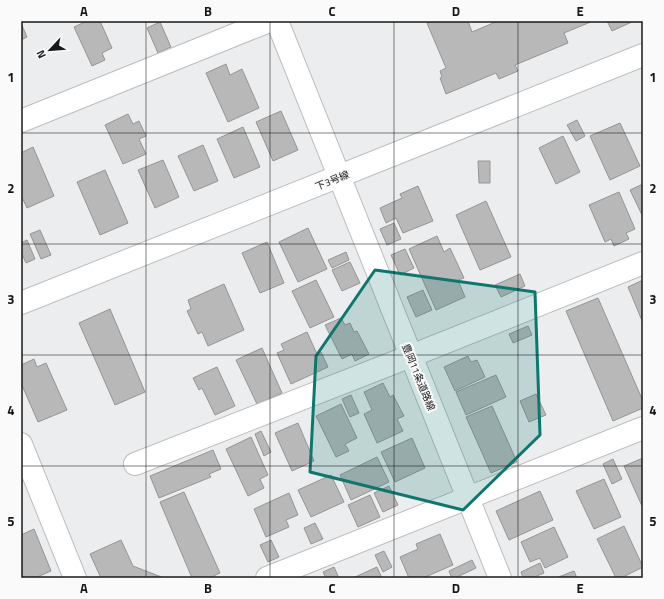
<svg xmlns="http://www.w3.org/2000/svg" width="664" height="599" font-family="'Titillium Web','Noto Sans JP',sans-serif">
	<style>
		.building { fill: #b9b8b9; stroke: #969595 }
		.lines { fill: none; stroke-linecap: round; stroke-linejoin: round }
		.street-casing { stroke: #bdbebf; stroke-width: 24 }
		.secondary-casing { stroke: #bdbebf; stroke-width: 24 }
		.street { stroke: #fff; stroke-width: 22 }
		.secondary { stroke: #fff; stroke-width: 22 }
		.marked { fill: #0f766e; fill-opacity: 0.2; stroke: #0f766e; stroke-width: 3; stroke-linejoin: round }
		.grid { fill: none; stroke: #181818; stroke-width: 1; stroke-opacity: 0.55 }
		.labels { text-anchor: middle; stroke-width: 4; stroke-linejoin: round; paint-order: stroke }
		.street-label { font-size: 10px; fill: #181818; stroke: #fafafb }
		.neatline { fill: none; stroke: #181818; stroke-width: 1.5 }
		.grid-label { font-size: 13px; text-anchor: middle; font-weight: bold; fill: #181818 }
	</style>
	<rect width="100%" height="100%" fill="#ecedee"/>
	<g class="building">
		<polygon points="87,21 100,21 112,48 102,53 105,60 92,66 74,27"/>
		<polygon points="432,21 468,21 472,32 498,21 593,21 564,33 568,43 515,65 518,71 499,79 496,73 446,94 440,78 442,77 440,71 446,68 427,23"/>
		<polygon points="607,21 634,21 612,31"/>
		<polygon points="160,22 171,47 158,53 147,28"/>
		<polygon points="21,23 27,37 21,40"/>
		<polygon points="226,64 230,75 242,69 259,108 228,122 206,73"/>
		<polygon points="281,111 298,150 273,161 256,122"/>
		<polygon points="128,114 133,124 139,121 146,136 139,139 146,154 123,164 105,125"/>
		<polygon points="577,120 585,136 576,141 567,125"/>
		<polygon points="620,123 640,166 610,180 590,136"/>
		<polygon points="243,127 260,167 234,178 217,139"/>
		<polygon points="563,136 580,172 556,184 539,148"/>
		<polygon points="203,145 218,181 194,191 178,156"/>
		<polygon points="33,147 54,196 27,208 21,195 21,153"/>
		<polygon points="163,160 179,197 155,208 138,170"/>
		<polygon points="478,161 490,161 490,183 479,183"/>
		<polygon points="105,170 128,223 100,235 77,182"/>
		<polygon points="643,184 643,217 630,190"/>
		<polygon points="418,186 433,221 403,233 396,218 386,223 380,208 402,198 400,194"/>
		<polygon points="619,192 635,229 626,233 629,239 614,246 611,239 605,242 589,205"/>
		<polygon points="486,201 511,257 480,270 456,215"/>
		<polygon points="394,223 401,239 387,245 380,229"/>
		<polygon points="308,228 327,269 298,282 279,242"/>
		<polygon points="40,230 51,255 41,259 30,234"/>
		<polygon points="437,236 444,252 450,248 464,278 458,280 465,297 436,310 409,249"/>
		<polygon points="27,240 35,259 26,263 21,252 21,243"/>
		<polygon points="267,242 284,283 260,293 242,253"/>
		<polygon points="405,249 414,268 400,275 391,255"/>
		<polygon points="346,252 349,260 332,268 328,260"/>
		<polygon points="350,262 360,283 342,291 332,270"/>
		<polygon points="520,274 525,286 501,297 495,285"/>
		<polygon points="316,280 334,317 310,328 292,291"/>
		<polygon points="643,280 643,323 628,287"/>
		<polygon points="224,284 244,330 208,346 202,332 198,334 187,311 191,309 188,300"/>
		<polygon points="423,290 432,310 416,317 407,297"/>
		<polygon points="598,298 643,401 643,408 613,421 566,311"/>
		<polygon points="110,309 145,392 115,405 79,323"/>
		<polygon points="341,318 345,325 350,323 354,332 357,331 369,354 355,361 352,354 342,359 325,325"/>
		<polygon points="528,326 532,335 513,343 509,334"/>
		<polygon points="307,332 317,354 321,352 328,367 291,384 277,353 284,350 281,344"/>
		<polygon points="262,348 282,393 257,404 236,360"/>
		<polygon points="468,356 471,362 477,360 485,377 455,391 444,367"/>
		<polygon points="34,359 37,367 46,363 67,410 38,422 21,383 21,365"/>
		<polygon points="217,367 235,406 215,415 202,388 199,390 193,378"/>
		<polygon points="496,375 506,397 466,415 456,392"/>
		<polygon points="383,383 390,397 393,395 404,416 397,419 403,431 377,443 364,414 372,410 364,392"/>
		<polygon points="536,394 546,415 529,422 520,401"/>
		<polygon points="351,395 359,413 350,417 342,399"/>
		<polygon points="341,404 357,438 345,444 349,451 336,457 316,416"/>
		<polygon points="492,406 517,462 491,473 466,417"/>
		<polygon points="298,423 314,461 292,471 275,433"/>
		<polygon points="261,431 271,452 264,456 255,434"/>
		<polygon points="251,437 268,475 260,479 264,488 248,496 226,449"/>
		<polygon points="412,438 425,468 395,482 381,452"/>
		<polygon points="213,450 221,469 209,474 211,477 159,498 150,476"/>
		<polygon points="377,457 389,482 351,500 340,475"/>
		<polygon points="643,458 643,506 642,506 624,466"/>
		<polygon points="613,459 622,479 612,484 603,464"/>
		<polygon points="331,475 344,502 311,517 298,490"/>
		<polygon points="604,479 621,517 594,529 576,491"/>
		<polygon points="389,486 398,505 383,512 374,493"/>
		<polygon points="540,491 553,520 509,540 496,511"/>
		<polygon points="184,492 220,573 209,578 192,578 160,502"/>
		<polygon points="289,493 298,515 286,520 289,527 266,537 254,509"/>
		<polygon points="370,495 380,517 358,527 348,505"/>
		<polygon points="315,523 323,539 311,544 304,528"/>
		<polygon points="624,526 643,567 621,578 616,578 597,539"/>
		<polygon points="554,527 568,557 545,568 540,558 530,562 521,542"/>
		<polygon points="34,529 51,571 35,578 21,578 21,535"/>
		<polygon points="440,534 453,565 423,578 409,578 400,557 418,549 416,544"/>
		<polygon points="121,540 133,566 164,578 101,578 90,554"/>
		<polygon points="271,540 279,557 268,562 260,545"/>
		<polygon points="384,551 392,567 383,572 375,555"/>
		<polygon points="472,560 476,568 455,578 452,578 449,571"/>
		<polygon points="540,563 544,573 532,578 523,578 521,572"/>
		<polygon points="334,567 339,578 326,578 323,572"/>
		<polygon points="377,567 382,578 353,578"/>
		<polygon points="574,571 577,578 556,578"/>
	</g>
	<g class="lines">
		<defs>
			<g id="street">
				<polyline points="277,21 500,578"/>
				<polyline points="21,121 269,21"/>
				<polyline points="21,444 75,578"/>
				<polyline points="135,464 411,356 643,263"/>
				<polyline points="267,578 643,428"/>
			</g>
			<polyline id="secondary" points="21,303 643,55"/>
		</defs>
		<use href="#street" class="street-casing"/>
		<use href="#secondary" class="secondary-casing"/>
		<use href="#street" class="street"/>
		<use href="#secondary" class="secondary"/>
	</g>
	<path class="marked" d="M375 270 535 292 540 435 463 510 310 472 316 356Z"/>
	<path class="grid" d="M146 21V578M270 21V578M394 21V578M518 21V578M21 133H643M21 244H643M21 355H643M21 466H643"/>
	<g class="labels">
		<g class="street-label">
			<text transform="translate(332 180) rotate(-22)" y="4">下3号線</text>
			<text transform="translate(419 377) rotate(68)" y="4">豊岡11条道路線</text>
		</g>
	</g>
	<rect width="664" height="599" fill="none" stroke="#fafafb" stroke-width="44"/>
	<g transform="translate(50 50) rotate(244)" stroke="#fafafb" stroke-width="3" paint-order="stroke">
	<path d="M0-3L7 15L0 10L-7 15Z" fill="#181818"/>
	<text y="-6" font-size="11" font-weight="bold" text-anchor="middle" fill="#181818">N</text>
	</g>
	<rect x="22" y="22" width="620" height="555" class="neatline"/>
	<g class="grid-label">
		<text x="84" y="16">A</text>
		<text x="208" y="16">B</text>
		<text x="332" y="16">C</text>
		<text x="456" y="16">D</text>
		<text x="580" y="16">E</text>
		<text x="11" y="82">1</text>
		<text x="653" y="82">1</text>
		<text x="11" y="193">2</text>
		<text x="653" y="193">2</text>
		<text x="11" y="304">3</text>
		<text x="653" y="304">3</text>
		<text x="11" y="415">4</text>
		<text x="653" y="415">4</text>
		<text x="11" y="526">5</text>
		<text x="653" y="526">5</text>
		<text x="84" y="593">A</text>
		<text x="208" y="593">B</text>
		<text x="332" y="593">C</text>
		<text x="456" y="593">D</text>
		<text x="580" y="593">E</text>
	</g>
</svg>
